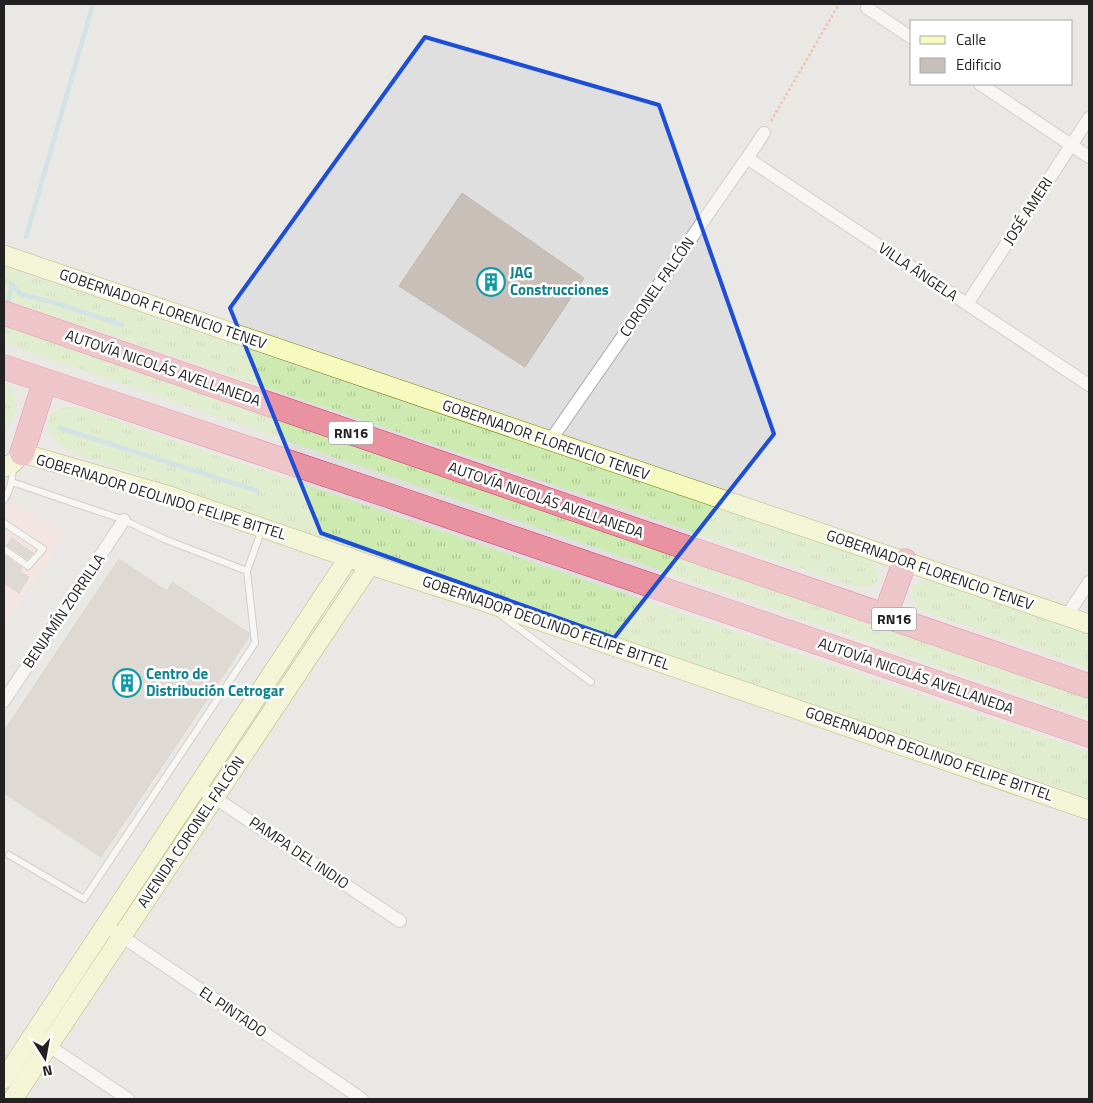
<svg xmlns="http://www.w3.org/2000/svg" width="1093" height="1103" font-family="'Titillium Web',sans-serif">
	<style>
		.residential { fill: #e0dfdf; fill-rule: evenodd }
		.commercial { fill: #f2dad9 }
		.grass { fill: url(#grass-tufts) }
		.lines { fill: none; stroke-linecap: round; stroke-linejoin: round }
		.stream { stroke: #aad3df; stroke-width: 4.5 }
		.building { fill: #c7bfb8; stroke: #c4b6ab }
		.lane-casing { stroke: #a9a9a9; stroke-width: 8 }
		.street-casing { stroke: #a9a9a9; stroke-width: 14 }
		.secondary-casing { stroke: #707d05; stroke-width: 20 }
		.highway-casing { stroke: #dc2a67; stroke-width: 25 }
		.path { stroke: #fa8072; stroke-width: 2.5; stroke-dasharray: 2.5 2.5; stroke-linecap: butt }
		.lane { stroke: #fff; stroke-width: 6 }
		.street { stroke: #fff; stroke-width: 12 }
		.secondary { stroke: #f7fabf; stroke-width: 19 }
		.highway { stroke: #e892a2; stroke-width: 24 }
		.marked { fill: none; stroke: #1d4ed8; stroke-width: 4; stroke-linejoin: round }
		.labels { text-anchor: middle; stroke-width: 5; stroke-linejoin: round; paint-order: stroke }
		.shield { fill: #fff; stroke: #646464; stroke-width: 1 }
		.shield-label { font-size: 14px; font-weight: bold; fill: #222 }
		.street-label { font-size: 15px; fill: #222; stroke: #fff }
		.culture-label { font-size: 15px; font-weight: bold; fill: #0d838f; stroke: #fff; text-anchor: start }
	</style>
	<defs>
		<pattern id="grass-tufts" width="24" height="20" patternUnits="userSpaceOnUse" patternTransform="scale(1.25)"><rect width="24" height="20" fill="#cdebb0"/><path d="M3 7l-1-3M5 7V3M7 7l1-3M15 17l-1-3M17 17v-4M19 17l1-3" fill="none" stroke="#b0c997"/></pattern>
	</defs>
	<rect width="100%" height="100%" fill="#f2efe9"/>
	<path class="residential" d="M4 4H1089V1099H4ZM912 21H1072V84H912Z"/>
	<polygon class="commercial" points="4,499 67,534 4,627"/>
	<g class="grass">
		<path d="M4 267 863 557C875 564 880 566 878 581 870 588 863 587 853 586L4 299Z"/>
		<polygon points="4,323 1089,699 1089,718 4,343"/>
		<path d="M4 383C14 388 19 400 15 411 13 419 7 427 4 434Z"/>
		<path d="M69 407H77L1089 752V798L80 455C75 453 70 451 65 448 55 443 42 426 51 415 55 410 63 408 69 407Z"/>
		<path d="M923 581 939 583 955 588 1089 635V668L922 611C915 603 910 598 912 587L917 583Z"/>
	</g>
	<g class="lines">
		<g class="stream">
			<polyline points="26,237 93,4"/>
			<polyline points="12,284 20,294 59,304 122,325"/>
			<polyline points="8,303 12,284"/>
			<polyline points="60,428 258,491"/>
		</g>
	</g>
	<g class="building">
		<polygon points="462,193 584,278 525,367 399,286"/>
		<polygon points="12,538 33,553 27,559 7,545"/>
		<polygon points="4,555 22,568 20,571 29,577 19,593 4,583"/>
		<polygon points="119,559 167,591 172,582 249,633 249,637 101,857 4,793 4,731"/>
	</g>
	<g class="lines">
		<defs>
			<g id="lane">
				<polyline points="12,482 124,520 164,539 247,571"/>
				<path d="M4 500C11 488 12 481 13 467"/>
				<polyline points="4,523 43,549 28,566 4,549"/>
				<polyline points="501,615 591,682"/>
				<polyline points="9,855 84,899 255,643 247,571 262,529"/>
			</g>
			<g id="street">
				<polyline points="867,8 912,38"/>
				<polyline points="980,84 1089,157"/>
				<polyline points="747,158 1089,385"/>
				<polyline points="967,304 1089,118"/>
				<polyline points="550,441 747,158 764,133"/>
				<polyline points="1066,617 1089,582"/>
				<polyline points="4,701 124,520"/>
				<polyline points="197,786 400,921"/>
				<polyline points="105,925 362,1099"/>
				<polyline points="43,1042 128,1099"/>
			</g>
			<g id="secondary">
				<polyline points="4,255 1089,624"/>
				<polyline points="4,467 13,463 22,453 167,495 370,565 482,601 1089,810"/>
				<polyline points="4,1079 349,557"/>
				<polyline points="13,1099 370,565"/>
			</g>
			<g id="highway">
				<polyline points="4,313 1089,686"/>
				<polyline points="4,367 387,495 1089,735"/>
				<polyline points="22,453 45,381"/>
				<polyline points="885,616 905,561"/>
			</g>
		</defs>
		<use href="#lane" class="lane-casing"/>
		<use href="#street" class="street-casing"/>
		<use href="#secondary" class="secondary-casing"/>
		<use href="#highway" class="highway-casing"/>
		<polyline class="path" points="771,121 839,4"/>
		<use href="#lane" class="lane"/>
		<use href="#street" class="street"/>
		<use href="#secondary" class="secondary"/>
		<use href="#highway" class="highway"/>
	</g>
	<path d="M0 0H1093V1103H0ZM425 37 659 105 774 434 614 638 321 533 230 308Z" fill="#f2efe9" fill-opacity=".55" fill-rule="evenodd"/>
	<path class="marked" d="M425 37 659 105 774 434 614 638 321 533 230 308Z"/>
	<defs>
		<symbol id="building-ring" viewBox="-11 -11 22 22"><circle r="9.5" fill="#fff" stroke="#0f9aa8" stroke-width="1.5"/><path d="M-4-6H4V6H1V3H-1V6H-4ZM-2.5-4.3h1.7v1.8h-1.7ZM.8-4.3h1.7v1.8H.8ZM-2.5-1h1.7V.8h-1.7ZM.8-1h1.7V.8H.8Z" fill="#0f9aa8"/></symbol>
	</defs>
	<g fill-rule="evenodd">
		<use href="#building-ring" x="475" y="266" width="32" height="32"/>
		<use href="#building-ring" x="111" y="667" width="32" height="32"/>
	</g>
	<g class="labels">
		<g class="shield">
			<rect x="328.5" y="421.5" width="45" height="23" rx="4"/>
			<rect x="871.5" y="607.5" width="45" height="23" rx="4"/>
		</g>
		<g class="shield-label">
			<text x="351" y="438">RN16</text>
			<text x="894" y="624">RN16</text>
		</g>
		<g class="street-label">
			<text transform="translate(1028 211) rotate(-57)" y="5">JOSÉ AMERI</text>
			<text transform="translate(918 272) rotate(34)" y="5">VILLA ÁNGELA</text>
			<text transform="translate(657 287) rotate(-55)" y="5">CORONEL FALCÓN</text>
			<text transform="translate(163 309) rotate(19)" y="5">GOBERNADOR FLORENCIO TENEV</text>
			<text transform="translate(163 368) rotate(19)" y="5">AUTOVÍA NICOLÁS AVELLANEDA</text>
			<text transform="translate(546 440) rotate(19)" y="5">GOBERNADOR FLORENCIO TENEV</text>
			<text transform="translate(161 497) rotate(17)" y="5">GOBERNADOR DEOLINDO FELIPE BITTEL</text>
			<text transform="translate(546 500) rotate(19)" y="5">AUTOVÍA NICOLÁS AVELLANEDA</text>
			<text transform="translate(930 570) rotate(19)" y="5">GOBERNADOR FLORENCIO TENEV</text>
			<text transform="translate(64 611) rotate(-56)" y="5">BENJAMÍN ZORRILLA</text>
			<text transform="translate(546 623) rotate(19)" y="5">GOBERNADOR DEOLINDO FELIPE BITTEL</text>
			<text transform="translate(916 676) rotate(19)" y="5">AUTOVÍA NICOLÁS AVELLANEDA</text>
			<text transform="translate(929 754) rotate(19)" y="5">GOBERNADOR DEOLINDO FELIPE BITTEL</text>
			<text transform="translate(191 832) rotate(-56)" y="5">AVENIDA CORONEL FALCÓN</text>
			<text transform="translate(299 853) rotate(34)" y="5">PAMPA DEL INDIO</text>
			<text transform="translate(233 1012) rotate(34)" y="5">EL PINTADO</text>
		</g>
		<g class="culture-label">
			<text x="510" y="278">JAG<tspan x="510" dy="17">Construcciones</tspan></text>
			<text x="146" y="679">Centro de<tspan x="146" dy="17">Distribución Cetrogar</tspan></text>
		</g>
	</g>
	<rect width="1093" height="1103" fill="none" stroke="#222222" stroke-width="10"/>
	<rect x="910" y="20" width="162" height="65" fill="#ffffff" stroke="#a7a7a7"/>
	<rect x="920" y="36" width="25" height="8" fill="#f7fabf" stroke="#a7a7a7"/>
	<text x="956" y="45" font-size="15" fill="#222222">Calle</text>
	<rect x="920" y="58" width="25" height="15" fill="#c7bfb8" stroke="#a7a7a7"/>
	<text x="956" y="70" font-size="15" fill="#222222">Edificio</text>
	<g transform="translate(45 1058) rotate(169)" stroke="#ffffff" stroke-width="4" paint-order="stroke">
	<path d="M0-4L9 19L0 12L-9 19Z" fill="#222222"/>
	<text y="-8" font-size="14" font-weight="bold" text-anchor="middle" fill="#222222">N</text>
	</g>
</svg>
